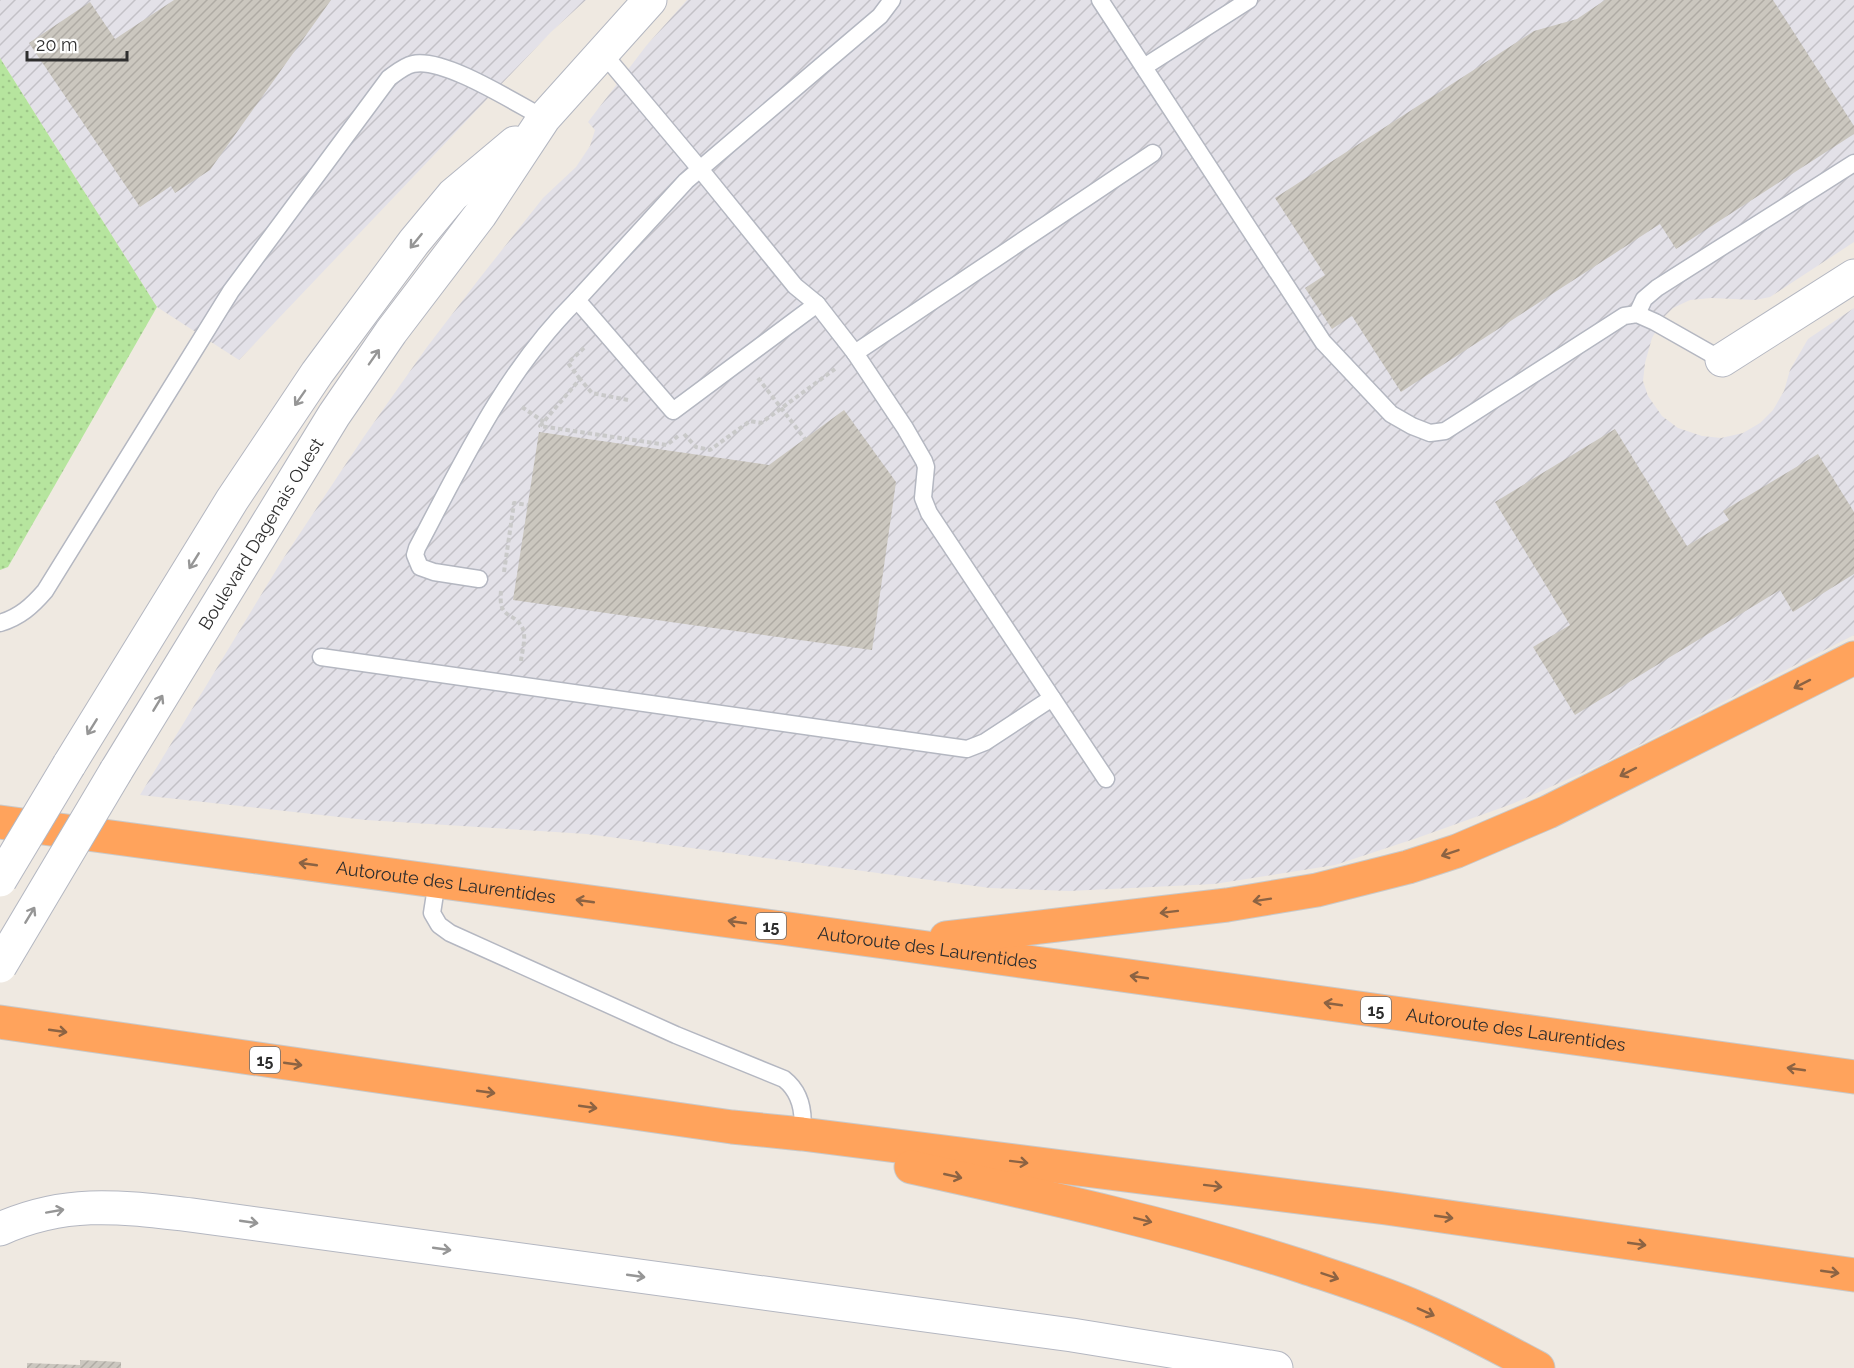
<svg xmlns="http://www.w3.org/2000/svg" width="1854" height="1368" font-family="Raleway,sans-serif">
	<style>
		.industrial { fill: url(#industrial-furrows) }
		.grass { fill: url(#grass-dots) }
		.building { fill: url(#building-hatch) }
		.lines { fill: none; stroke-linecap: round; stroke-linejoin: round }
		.lane-casing { stroke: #b4b7c1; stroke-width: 19 }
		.street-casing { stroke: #b4b7c1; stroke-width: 35 }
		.secondary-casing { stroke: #b4b7c1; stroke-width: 35 }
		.highway-casing { stroke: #c9c9c9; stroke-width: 35 }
		.path { stroke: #c9c9c9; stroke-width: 4; stroke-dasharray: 4.5 3; stroke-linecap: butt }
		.lane { stroke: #fff; stroke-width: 16 }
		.street { stroke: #fff; stroke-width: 33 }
		.secondary { stroke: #fff; stroke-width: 33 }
		.highway { stroke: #ffa35c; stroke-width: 33 }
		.secondary-bridge-casing { stroke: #b4b7c1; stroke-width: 35; stroke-linecap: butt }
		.secondary-bridge { stroke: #fff; stroke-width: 33 }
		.oneway { stroke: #969696 }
		.oneway2 { stroke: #8c6343 }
		.labels { text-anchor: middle; stroke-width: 6; stroke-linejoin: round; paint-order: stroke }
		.shield { fill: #fff; stroke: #6d6d6d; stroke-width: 1.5 }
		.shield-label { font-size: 16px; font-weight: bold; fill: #2e2e2e }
		.street-label { font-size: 18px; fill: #2e2e2e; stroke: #fff }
	</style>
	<defs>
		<pattern id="industrial-furrows" width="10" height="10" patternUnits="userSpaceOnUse" patternTransform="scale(1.5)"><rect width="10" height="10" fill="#e3e1e8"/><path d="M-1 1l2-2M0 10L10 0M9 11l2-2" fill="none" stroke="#c3c1c7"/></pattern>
		<pattern id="grass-dots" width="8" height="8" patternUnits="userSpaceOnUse" patternTransform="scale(1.5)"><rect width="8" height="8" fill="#b6e59e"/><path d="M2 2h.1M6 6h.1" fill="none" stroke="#9dc588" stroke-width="1.8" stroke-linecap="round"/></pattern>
		<pattern id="building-hatch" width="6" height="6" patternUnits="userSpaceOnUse" patternTransform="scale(1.5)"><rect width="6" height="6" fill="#cbc7bf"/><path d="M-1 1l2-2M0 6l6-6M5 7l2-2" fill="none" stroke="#afaba4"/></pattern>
	</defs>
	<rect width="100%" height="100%" fill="#efe9e1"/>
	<g class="industrial">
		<polygon points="0,0 586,0 551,32 239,360 157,307 0,58"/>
		<polygon points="687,0 1854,0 1854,242 1770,297 1755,300 1711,298 1690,300 1673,308 1664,317 1652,338 1645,363 1643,381 1648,396 1662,416 1678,428 1702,436 1721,438 1743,433 1760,423 1773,410 1784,391 1790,370 1808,339 1854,308 1854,635 1600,765 1512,804 1417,838 1335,865 1214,884 1069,891 990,888 587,834 366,820 140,795 281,562 363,438 427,347 479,279 543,198 576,167 590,146 595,130 588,122 646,46"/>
	</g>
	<polygon class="grass" points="0,58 157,307 8,567 0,570"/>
	<g class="building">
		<polygon points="174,0 331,0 210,170 175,193 171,186 140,207 29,43 90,2 115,39"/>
		<polygon points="1605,0 1773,0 1854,126 1854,134 1676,249 1660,224 1401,392 1352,316 1332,329 1305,288 1325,275 1275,198 1534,31 1577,19"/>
		<polygon points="844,410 896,482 872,650 513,600 539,432 769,465"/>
		<polygon points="1615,429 1687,546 1729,520 1723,511 1818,454 1854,512 1854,574 1793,612 1780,590 1575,715 1533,647 1570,625 1495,502"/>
		<polygon points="80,1360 121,1362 121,1368 27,1368 27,1363 80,1365"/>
	</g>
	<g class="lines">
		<defs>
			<g id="lane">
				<polyline points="1100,0 1323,342 1391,414 1412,426 1430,433 1445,431 1624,316 1637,314 1655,322 1722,360"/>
				<polyline points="602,52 700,169 795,286 817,304 673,411 577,300 686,181 700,169 880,16 892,0"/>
				<polyline points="1144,67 1249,0"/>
				<polyline points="817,304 855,353 1153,153"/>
				<polyline points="1637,314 1644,299 1657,288 1854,163"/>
				<polyline points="855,353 905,428 924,461 926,467 923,498 929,513 1106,779"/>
				<path d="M479 579 434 572 420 567 415 555 417 548C463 461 506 370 577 300"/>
				<path d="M0 623C20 617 32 606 45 591L231 291 389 78C396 73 404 66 413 64 444 57 515 103 544 118"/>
				<polyline points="321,657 967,749 985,742 1052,698"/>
				<path d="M437 881 432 913 439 925 450 933 676 1035 784 1079C803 1094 805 1116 801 1139"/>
			</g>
			<polyline id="street" points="1722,360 1854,276"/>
			<g id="secondary">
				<polyline points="69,765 232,500 317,373 414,242 453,195 515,143"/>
				<path id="s1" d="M116 771 334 415 391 332 480 215 544 118 650 0"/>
				<path d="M0 1229C67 1199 121 1207 191 1215L1072 1335 1276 1368"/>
			</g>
			<g id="highway">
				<path id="s2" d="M0 822 899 944 1854 1077"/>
				<polyline points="946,938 1227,905 1317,890 1408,867 1457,851 1548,812 1854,658"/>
				<polyline points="0,1022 732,1127 802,1134 1386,1208 1854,1275"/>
				<path d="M911 1167C1043 1196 1175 1225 1304 1267 1343 1280 1382 1292 1420 1309 1460 1326 1499 1347 1538 1368"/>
			</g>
		</defs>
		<use href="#lane" class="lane-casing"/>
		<use href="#street" class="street-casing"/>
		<use href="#secondary" class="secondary-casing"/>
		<use href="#highway" class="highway-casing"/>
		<g class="path">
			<polyline points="758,378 805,439"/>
			<polyline points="580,379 568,363 586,346"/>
			<polyline points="628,400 592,393 580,379 540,426 667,445 678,436"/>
			<polyline points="522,407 544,422"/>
			<polyline points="684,434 696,447 710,450 750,421 761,423 835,369"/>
			<polyline points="504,572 514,503 528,505"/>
			<path d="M501 591C498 620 513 611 522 627 527 636 522 651 521 661"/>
		</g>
		<use href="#lane" class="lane"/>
		<use href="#street" class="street"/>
		<use href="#secondary" class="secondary"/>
		<use href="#highway" class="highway"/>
		<defs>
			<g id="secondary-bridge">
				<polyline points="0,880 69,765"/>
				<polyline points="0,966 116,771"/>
			</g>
		</defs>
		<use href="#secondary-bridge" class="secondary-bridge-casing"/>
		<use href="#secondary-bridge" class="secondary-bridge"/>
	</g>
	<defs><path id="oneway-shaft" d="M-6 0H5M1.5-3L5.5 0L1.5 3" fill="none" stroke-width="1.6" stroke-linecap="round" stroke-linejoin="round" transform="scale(1.5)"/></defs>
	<g class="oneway">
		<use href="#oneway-shaft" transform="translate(416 241) rotate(129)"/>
		<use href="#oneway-shaft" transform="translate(374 357) rotate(-55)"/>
		<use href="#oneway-shaft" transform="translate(300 398) rotate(125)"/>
		<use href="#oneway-shaft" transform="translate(194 561) rotate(122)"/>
		<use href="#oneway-shaft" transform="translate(158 703) rotate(-59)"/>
		<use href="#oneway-shaft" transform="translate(92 727) rotate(122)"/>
		<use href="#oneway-shaft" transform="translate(30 915) rotate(-59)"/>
		<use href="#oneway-shaft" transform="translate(55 1211) rotate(-10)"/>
		<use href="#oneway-shaft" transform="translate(249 1222) rotate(8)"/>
		<use href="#oneway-shaft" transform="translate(442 1249) rotate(8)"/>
		<use href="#oneway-shaft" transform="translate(636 1276) rotate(8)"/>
	</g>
	<g class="oneway2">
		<use href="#oneway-shaft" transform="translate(1802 684) rotate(153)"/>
		<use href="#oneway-shaft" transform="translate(1628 772) rotate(153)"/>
		<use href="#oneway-shaft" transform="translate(1450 853) rotate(161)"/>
		<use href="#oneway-shaft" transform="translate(308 864) rotate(-172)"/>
		<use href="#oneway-shaft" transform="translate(1262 900) rotate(171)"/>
		<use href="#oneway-shaft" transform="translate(585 901) rotate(-172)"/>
		<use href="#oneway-shaft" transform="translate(1169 912) rotate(173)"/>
		<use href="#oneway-shaft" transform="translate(737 922) rotate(-172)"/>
		<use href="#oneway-shaft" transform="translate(1139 977) rotate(-172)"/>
		<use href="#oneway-shaft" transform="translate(1333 1004) rotate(-172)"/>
		<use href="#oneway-shaft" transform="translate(58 1031) rotate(8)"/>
		<use href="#oneway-shaft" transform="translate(293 1064) rotate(8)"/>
		<use href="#oneway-shaft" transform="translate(1796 1069) rotate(-172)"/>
		<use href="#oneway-shaft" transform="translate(486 1092) rotate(8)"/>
		<use href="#oneway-shaft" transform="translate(588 1107) rotate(8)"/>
		<use href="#oneway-shaft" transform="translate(1019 1162) rotate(7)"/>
		<use href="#oneway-shaft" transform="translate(953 1176) rotate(13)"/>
		<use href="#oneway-shaft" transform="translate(1213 1186) rotate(7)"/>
		<use href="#oneway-shaft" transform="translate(1444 1217) rotate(8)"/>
		<use href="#oneway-shaft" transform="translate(1143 1220) rotate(14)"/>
		<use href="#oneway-shaft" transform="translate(1637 1244) rotate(8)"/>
		<use href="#oneway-shaft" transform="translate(1830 1272) rotate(8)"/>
		<use href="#oneway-shaft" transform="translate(1330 1276) rotate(19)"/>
		<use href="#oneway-shaft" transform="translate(1426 1312) rotate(24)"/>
	</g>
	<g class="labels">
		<g class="shield">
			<rect x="756" y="913" width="30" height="26" rx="4.5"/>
			<rect x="1361" y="997" width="30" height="26" rx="4.5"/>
			<rect x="250" y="1047" width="30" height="26" rx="4.5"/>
		</g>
		<g class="shield-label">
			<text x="771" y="932">15</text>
			<text x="1376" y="1016">15</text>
			<text x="265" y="1066">15</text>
		</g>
		<g class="street-label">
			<text dy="6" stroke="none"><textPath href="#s1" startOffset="278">Boulevard Dagenais Ouest</textPath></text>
			<text dy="6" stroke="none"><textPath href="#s2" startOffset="450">Autoroute des Laurentides</textPath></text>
			<text dy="6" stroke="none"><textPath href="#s2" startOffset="936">Autoroute des Laurentides</textPath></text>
			<text dy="6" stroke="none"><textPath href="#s2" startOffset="1530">Autoroute des Laurentides</textPath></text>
		</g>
	</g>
	<path d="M27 51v9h100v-9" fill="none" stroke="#2e2e2e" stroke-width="3"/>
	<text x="36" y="51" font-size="18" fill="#2e2e2e" stroke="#ffffff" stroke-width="4.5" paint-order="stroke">20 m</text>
</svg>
